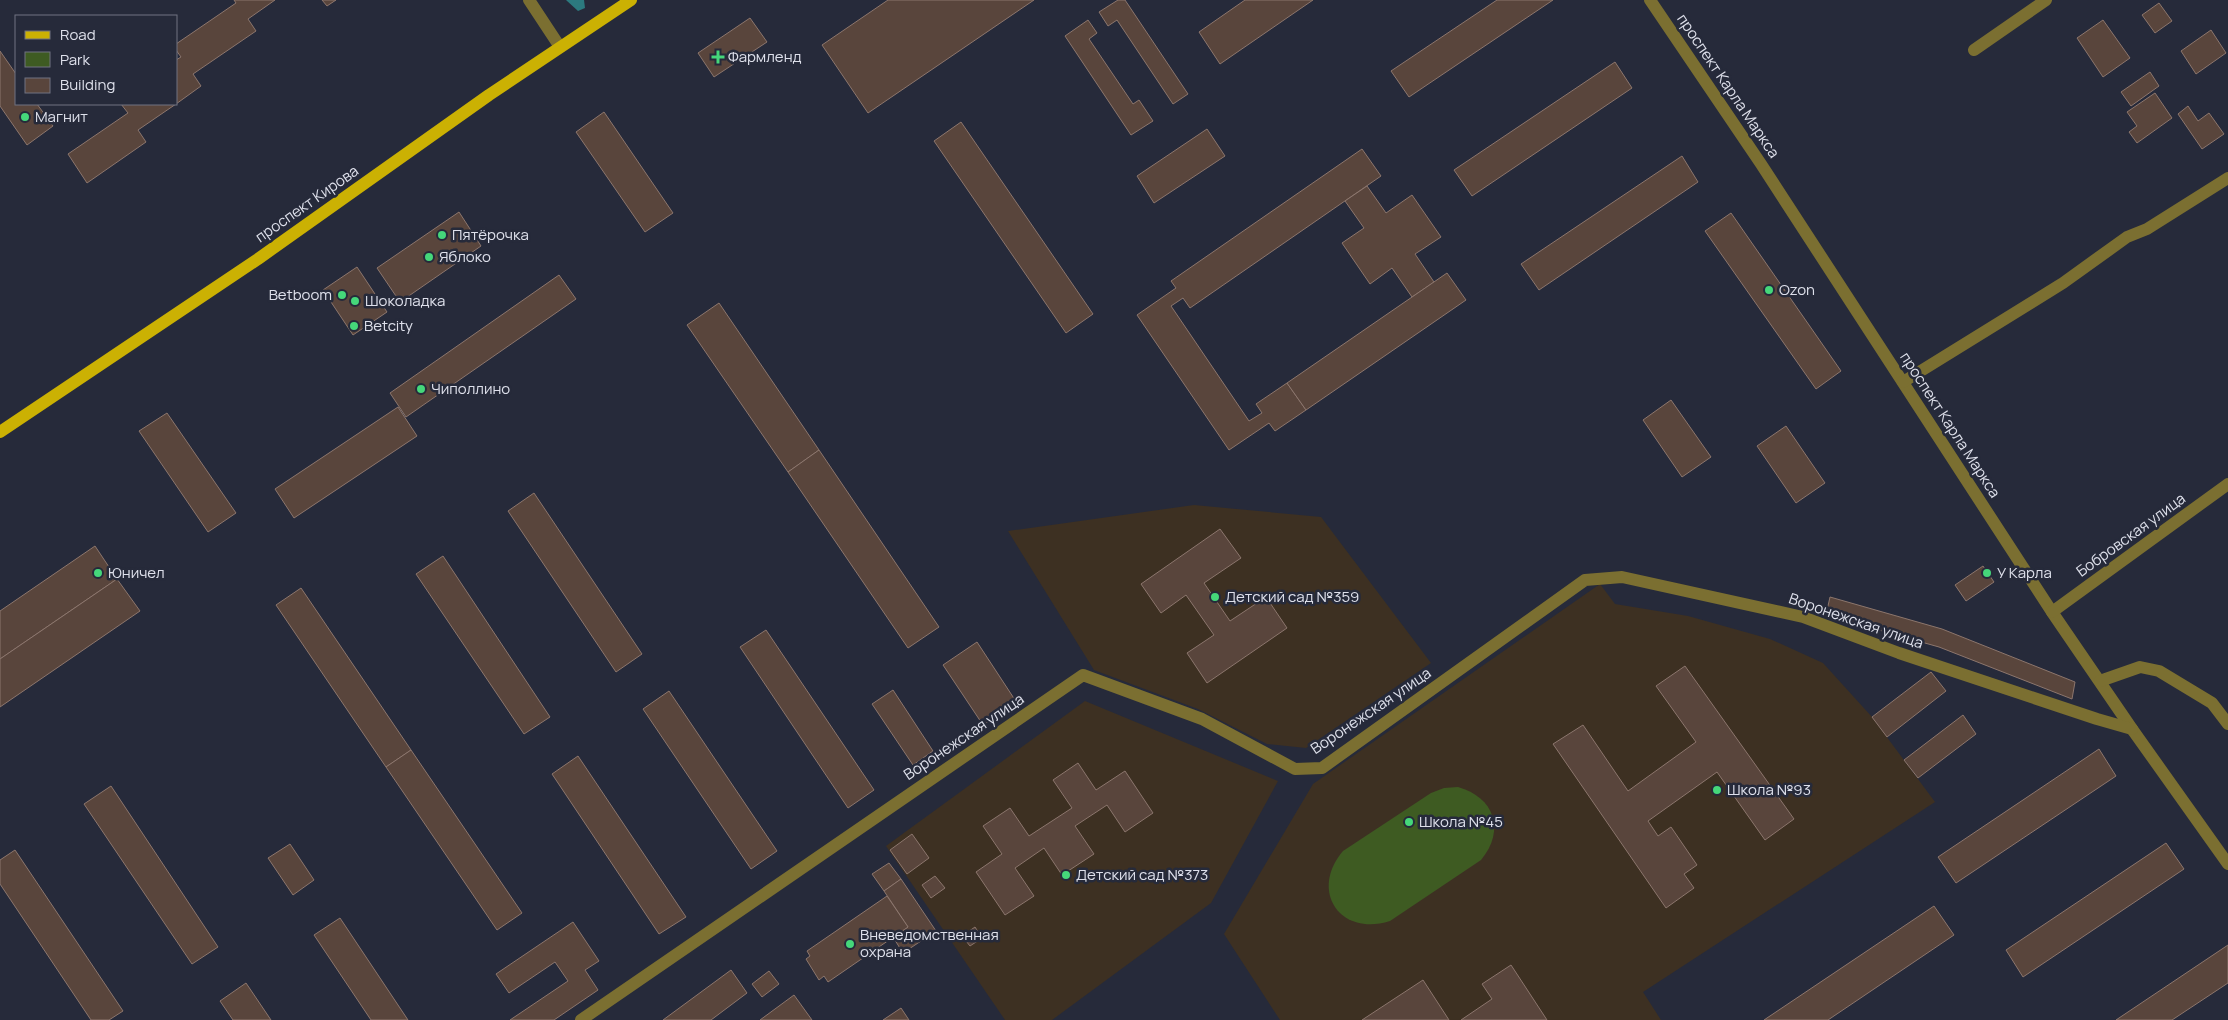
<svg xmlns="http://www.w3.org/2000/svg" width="2228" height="1020" font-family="Manrope,sans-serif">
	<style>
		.education { fill: #3d3022 }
		.green { fill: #3e5b22 }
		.water { fill: #2c7a7f }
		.building { fill: #59453c; stroke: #8c766d }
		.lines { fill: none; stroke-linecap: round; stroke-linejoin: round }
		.minor { stroke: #7b6f31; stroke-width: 12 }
		.major { stroke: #cbb103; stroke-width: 12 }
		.poi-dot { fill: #45d77a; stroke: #262a3a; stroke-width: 2 }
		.labels { text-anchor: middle; stroke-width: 5; stroke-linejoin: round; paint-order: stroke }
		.poi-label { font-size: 15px; fill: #dee0eb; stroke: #262a3a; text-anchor: start }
		.street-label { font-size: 15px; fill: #dee0eb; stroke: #262a3a }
	</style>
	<rect width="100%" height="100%" fill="#262a3a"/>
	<g class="education">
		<polygon points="1194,505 1321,517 1431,663 1306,748 1267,744 1198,709 1094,670 1008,531"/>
		<polygon points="1600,584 1615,604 1688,616 1770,639 1823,663 1872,717 1935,802 1643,992 1661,1020 1280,1020 1224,934 1313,784"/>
		<polygon points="1085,701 1278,781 1211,903 1052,1020 1005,1020 886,846"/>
	</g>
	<path class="green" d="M1458 787C1494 797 1506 830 1481 860L1390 921C1340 937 1309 891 1343 851L1431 793 1444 788Z"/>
	<polygon class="water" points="566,0 584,0 585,8 578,11"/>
	<g class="building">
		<polygon points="234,0 275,0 248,19 256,31 193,74 201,86 176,104 176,60 181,57 176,50 176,44 236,3"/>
		<polygon points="322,0 336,0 327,6"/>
		<polygon points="888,0 1034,0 868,113 822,45"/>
		<polygon points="1118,0 1125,0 1188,94 1173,104 1117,20 1108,26 1099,12"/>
		<polygon points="1245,0 1313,0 1220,64 1199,32"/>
		<polygon points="1497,0 1553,0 1409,97 1391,71"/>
		<polygon points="2159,3 2172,21 2155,33 2142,15"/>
		<polygon points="750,18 767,42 714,77 698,53"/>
		<polygon points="1088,20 1097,33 1089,39 1133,104 1139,100 1153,121 1131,135 1065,36"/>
		<polygon points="2103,20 2130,58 2103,77 2077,38"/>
		<polygon points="2211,30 2226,53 2196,74 2181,51"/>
		<polygon points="0,51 16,74 16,104 37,104 53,126 27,145 0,106"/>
		<polygon points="1615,62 1632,88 1472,196 1454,170"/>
		<polygon points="2150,72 2159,86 2131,106 2121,92"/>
		<polygon points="2155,93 2172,118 2137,143 2129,132 2137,126 2127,112"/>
		<polygon points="121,104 176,104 138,130 146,142 87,183 68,154 128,113"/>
		<polygon points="2188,106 2198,121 2209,113 2224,134 2202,149 2178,114"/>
		<polygon points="604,112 673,213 645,232 576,132"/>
		<polygon points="961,122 1093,314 1066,333 934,141"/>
		<polygon points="1207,129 1225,156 1154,203 1137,176"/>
		<polygon points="1362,149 1381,176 1190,308 1183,298 1171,306 1249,421 1262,413 1256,404 1287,383 1306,410 1275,431 1269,423 1229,450 1137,315 1176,288 1171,281"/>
		<polygon points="1682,156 1698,182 1539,290 1521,264"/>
		<polygon points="1367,186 1386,213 1412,195 1441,237 1415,254 1434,282 1412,297 1392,268 1370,284 1342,243 1364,228 1345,201"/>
		<polygon points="459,212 481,246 400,302 377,268"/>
		<polygon points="1731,213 1841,371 1816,389 1705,231"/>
		<polygon points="357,267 387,312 353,335 323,290"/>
		<polygon points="1447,273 1466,300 1306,410 1287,383"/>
		<polygon points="559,275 576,299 406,417 390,393"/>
		<polygon points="719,303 819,450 788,472 687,325"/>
		<polygon points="1671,400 1711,457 1682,477 1643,420"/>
		<polygon points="398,407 417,436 294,518 275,489"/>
		<polygon points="167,413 236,513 208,532 139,431"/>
		<polygon points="1786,426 1825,483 1796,503 1757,446"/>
		<polygon points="819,450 939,627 908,648 788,472"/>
		<polygon points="534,493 642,654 616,672 508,511"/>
		<polygon points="1220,529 1241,558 1204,583 1230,621 1266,597 1287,628 1207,683 1187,653 1214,635 1186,595 1161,613 1141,584"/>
		<polygon points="95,546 117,579 0,659 0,611"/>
		<polygon points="443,556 550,717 524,734 416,574"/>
		<polygon points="1983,566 1994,582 1966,601 1955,585"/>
		<polygon points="117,579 140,611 0,707 0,659"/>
		<polygon points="301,588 411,750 386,767 276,605"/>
		<polygon points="1830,597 1942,629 2075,682 2072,699 1939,647 1826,615"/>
		<polygon points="766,630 874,790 848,808 740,647"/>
		<polygon points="977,642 1017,703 983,725 943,665"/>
		<polygon points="1685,666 1794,819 1765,840 1717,772 1648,821 1658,836 1671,827 1697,865 1684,874 1694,888 1666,908 1553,744 1583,725 1628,791 1696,742 1656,686"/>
		<polygon points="1931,672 1946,691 1887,737 1872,717"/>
		<polygon points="893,690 933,751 913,765 872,704"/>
		<polygon points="669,691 777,851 751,869 643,709"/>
		<polygon points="1963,715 1976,734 1918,778 1904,760"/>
		<polygon points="2099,749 2116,776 1956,883 1938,857"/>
		<polygon points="411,750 522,913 497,930 386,767"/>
		<polygon points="578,756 686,917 659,934 552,774"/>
		<polygon points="1078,763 1096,790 1125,771 1153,813 1125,832 1107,805 1075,826 1094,854 1062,875 1044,848 1015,868 1034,896 1005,915 976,872 1002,854 983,826 1010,808 1029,836 1072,808 1053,780"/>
		<polygon points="111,786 218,947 192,964 84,804"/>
		<polygon points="912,834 929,858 907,874 890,850"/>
		<polygon points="2166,843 2184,869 2023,977 2006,950"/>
		<polygon points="290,844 314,880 293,895 268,858"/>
		<polygon points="15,850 123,1011 109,1020 91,1020 0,884 0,860"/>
		<polygon points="889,863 901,879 884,891 872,874"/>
		<polygon points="935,876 945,888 931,898 922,885"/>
		<polygon points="901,879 936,931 903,953 893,937 908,927 884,891"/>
		<polygon points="887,896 908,927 828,982 824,976 819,980 806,959 810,956 807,951"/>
		<polygon points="1934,906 1954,935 1828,1020 1764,1020"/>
		<polygon points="340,918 408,1020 371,1020 314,935"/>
		<polygon points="573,922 599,961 585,970 598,990 554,1020 510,1020 568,981 555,962 509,993 496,974"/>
		<polygon points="975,927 982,938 970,946 962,936"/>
		<polygon points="2228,945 2228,983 2172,1020 2116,1020"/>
		<polygon points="1511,965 1547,1020 1461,1020 1492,999 1482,984"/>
		<polygon points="731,970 747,993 711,1020 663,1020"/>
		<polygon points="769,971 779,984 762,997 752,984"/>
		<polygon points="1423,980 1449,1020 1362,1020"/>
		<polygon points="246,983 271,1020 233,1020 220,1001"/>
		<polygon points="794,995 812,1020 760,1020"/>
		<polygon points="901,1008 909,1020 883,1020"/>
	</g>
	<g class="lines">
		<g class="minor">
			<polyline points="529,0 560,47"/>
			<polyline points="1650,0 1761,164 2052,612 2132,729 2228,864"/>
			<polyline points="1974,50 2046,0"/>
			<polyline points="1903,382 2063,283 2127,237 2147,229 2228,178"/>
			<polyline points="2052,612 2228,484"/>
			<polyline points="2100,681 2140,667 2159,671 2212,703 2228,724"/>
			<polyline points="581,1020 1083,675 1202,719 1295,769 1322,768 1585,580 1622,577 1803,617 1899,653 2097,719 2132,729"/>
		</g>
		<polyline class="major" points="0,432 258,259 489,95 631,0"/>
	</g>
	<g class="poi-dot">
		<path d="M715.5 49.5h5v5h5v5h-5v5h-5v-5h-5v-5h5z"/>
		<circle cx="25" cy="117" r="5"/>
		<circle cx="442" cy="235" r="5"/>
		<circle cx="429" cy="257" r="5"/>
		<circle cx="1769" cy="290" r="5"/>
		<circle cx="342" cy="295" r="5"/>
		<circle cx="355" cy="301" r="5"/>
		<circle cx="354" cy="326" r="5"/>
		<circle cx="421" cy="389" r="5"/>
		<circle cx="98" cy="573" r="5"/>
		<circle cx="1987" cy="573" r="5"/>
		<circle cx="1215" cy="597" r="5"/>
		<circle cx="1717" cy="790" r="5"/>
		<circle cx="1409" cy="822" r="5"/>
		<circle cx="1066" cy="875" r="5"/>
		<circle cx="850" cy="944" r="5"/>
	</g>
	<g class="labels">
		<g class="poi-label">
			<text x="728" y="62">Фармленд</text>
			<text x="35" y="122">Магнит</text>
			<text x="452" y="240">Пятёрочка</text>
			<text x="439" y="262">Яблоко</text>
			<text x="1779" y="295">Ozon</text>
			<text x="332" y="300" text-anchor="end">Betboom</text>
			<text x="365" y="306">Шоколадка</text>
			<text x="364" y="331">Betcity</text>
			<text x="431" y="394">Чиполлино</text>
			<text x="108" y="578">Юничел</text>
			<text x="1997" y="578">У Карла</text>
			<text x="1225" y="602">Детский сад №359</text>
			<text x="1727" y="795">Школа №93</text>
			<text x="1419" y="827">Школа №45</text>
			<text x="1076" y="880">Детский сад №373</text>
			<text x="860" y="940">Вневедомственная<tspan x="860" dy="17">охрана</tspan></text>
		</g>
		<g class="street-label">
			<text transform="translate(1728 86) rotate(56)" y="5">проспект Карла Маркса</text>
			<text transform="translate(307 204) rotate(-35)" y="5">проспект Кирова</text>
			<text transform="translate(1950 425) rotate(57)" y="5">проспект Карла Маркса</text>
			<text transform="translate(2131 535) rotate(-36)" y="5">Бобровская улица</text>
			<text transform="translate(1856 621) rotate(19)" y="5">Воронежская улица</text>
			<text transform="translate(1371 711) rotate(-34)" y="5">Воронежская улица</text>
			<text transform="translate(964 737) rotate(-34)" y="5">Воронежская улица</text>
		</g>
	</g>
	<rect x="15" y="15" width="162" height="90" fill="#262a3a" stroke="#707381"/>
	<rect x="25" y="31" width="25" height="8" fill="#cbb103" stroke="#707381"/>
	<text x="60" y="40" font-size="15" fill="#dee0eb">Road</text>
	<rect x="25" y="52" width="25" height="15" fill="#3e5b22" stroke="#707381"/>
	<text x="60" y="65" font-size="15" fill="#dee0eb">Park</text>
	<rect x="25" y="78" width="25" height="15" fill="#59453c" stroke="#707381"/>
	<text x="60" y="90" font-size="15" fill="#dee0eb">Building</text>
</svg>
